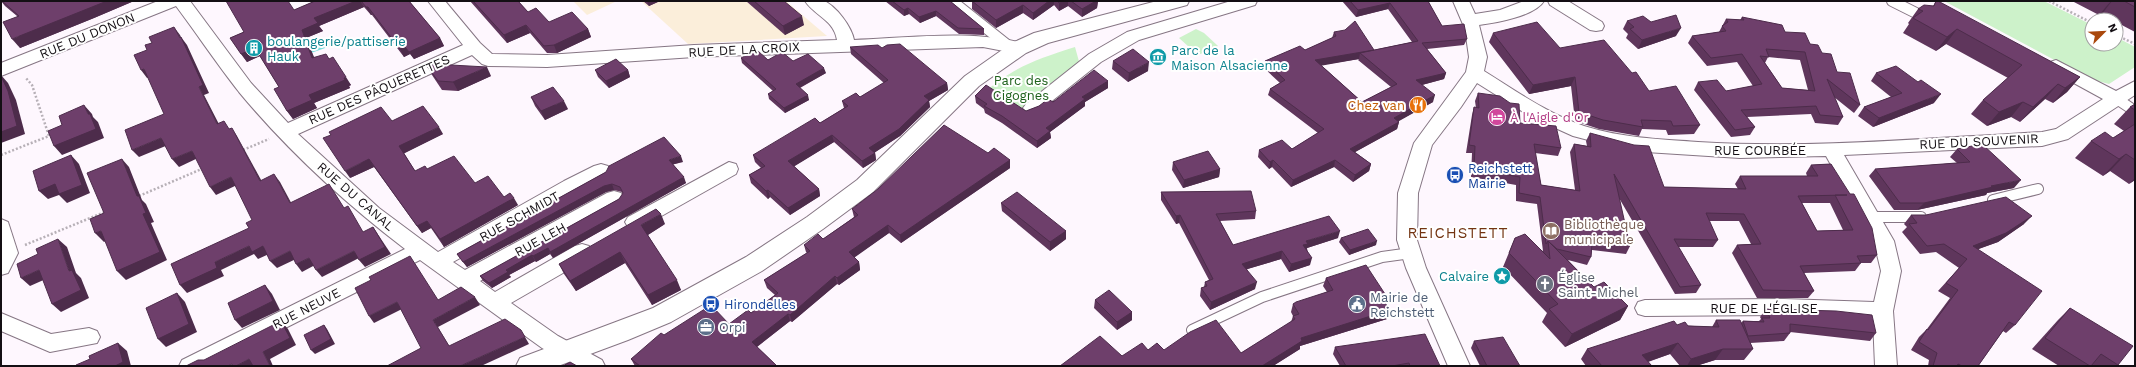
<svg xmlns="http://www.w3.org/2000/svg" width="2136" height="367" font-family="'Work Sans',sans-serif">
	<style>
		.education { fill: #fbeeda }
		.green { fill: #cdf2ca }
		.water { fill: #7edddd }
		.lines { fill: none; stroke-linecap: round; stroke-linejoin: round }
		.lane-casing { stroke: #867684; stroke-width: 12 }
		.street-casing { stroke: #867684; stroke-width: 2 }
		.secondary-casing { stroke: #867684; stroke-width: 2 }
		.path { stroke: #b7b0b7; stroke-width: 2.5; stroke-dasharray: 2 2; stroke-linecap: butt }
		.lane { stroke: #fff; stroke-width: 10 }
		.street { fill: #fff; fill-rule: evenodd }
		.secondary { fill: #fff; fill-rule: evenodd }
		.wall { fill: #5f365c; fill-rule: evenodd }
		.shaded-wall { fill: #4d2c4b }
		.building { fill: #6e3f6b; stroke: #4d2c4b; fill-rule: evenodd }
		.labels { text-anchor: middle; stroke-width: 4; stroke-linejoin: round; paint-order: stroke }
		.street-label { font-size: 13px; fill: #140f14; stroke: #fff }
		.culture-label { font-size: 13px; fill: #0d838f; stroke: #fff; text-anchor: start }
		.park-label { font-size: 13px; fill: #1f611c; stroke: #fff }
		.food-label { font-size: 13px; fill: #c56008; stroke: #fff; text-anchor: end }
		.hotel-label { font-size: 13px; fill: #b23c85; stroke: #fff; text-anchor: start }
		.transit-label { font-size: 13px; fill: #164399; stroke: #fff; text-anchor: start }
		.education-label { font-size: 13px; fill: #785e54; stroke: #fff; text-anchor: start }
		.worship-label { font-size: 13px; fill: #5b616d; stroke: #fff; text-anchor: start }
		.service-label { font-size: 13px; fill: #4e5e75; stroke: #fff; text-anchor: start }
		.quarter-label { font-size: 15px; letter-spacing: 1px; fill: #733412; stroke: #fff }
	</style>
	<rect width="100%" height="100%" fill="#fef7fe"/>
	<g class="education">
		<polygon points="573,1 617,1 587,15"/>
		<polygon points="641,1 786,1 827,36 688,44"/>
	</g>
	<g class="green">
		<polygon points="1944,1 2044,1 2092,25 2092,44 2116,44 2116,37 2135,47 2135,67 2109,84 2090,79"/>
		<polygon points="1196,29 1204,33 1218,46 1198,55 1179,38"/>
		<path d="M1075 47 1080 65 1021 112 987 90C1018 65 1038 59 1075 47Z"/>
	</g>
	<polygon class="water" points="329,39 334,43 328,47 311,53 306,48"/>
	<g class="lines">
		<defs>
			<g id="lane">
				<polyline points="952,1 1006,44"/>
				<polyline points="1892,1 1920,15"/>
				<polyline points="2117,99 2135,111"/>
				<polyline points="1993,200 2038,189"/>
				<polyline points="1871,217 1921,217"/>
				<polyline points="1192,330 1262,297 1382,257 1411,253"/>
			</g>
			<g id="street">
				<path d="M158 1H190L251 83 288 123 463 45 428 1H445L480 43 492 54 547 55 694 45 837 40C834 20 815 16 805 1 810 1 819 0 824 1 836 6 852 27 854 40 907 38 975 29 1025 44L1028 48 1025 52 1019 54 983 47 694 57 547 67 488 66 482 64 472 55 298 134 379 208 438 252 564 181 594 166 601 164 608 166 610 171 608 176 453 262 465 270 607 193 614 191 621 193 624 198 621 203 480 281 495 292 575 246 582 244 589 246 592 252 589 258 511 303 558 336 602 360 605 366H575L542 348 420 260 210 366H179L182 360 405 249C345 203 287 150 239 92 217 64 197 34 176 6L1 76V63Z"/>
				<polygon points="1231,1 1257,1 1255,5 1139,40 1101,62 1038,112 1032,114 1026,112 1023,108 1026,104 1089,54 1127,32"/>
				<path d="M1453 1H1469L1475 14 1500 10 1524 1H1544C1535 16 1496 23 1479 25L1487 57 1484 71C1516 91 1548 114 1584 126 1622 138 1659 139 1698 142 1812 149 1928 138 2042 132L2056 129 2103 99 2050 70 2047 66 2050 62 2056 60 2116 91 2135 81V95L2068 139 2042 146 1844 155 1894 241 1901 271 1893 311 1897 366H1875L1873 319 1784 315 1645 316 1638 314 1635 308 1638 302 1645 300 1784 299 1874 302 1881 271 1874 242 1826 156 1740 158 1630 151 1573 136 1531 117 1477 83 1461 107 1432 145 1418 193 1417 240 1426 268 1470 366H1448L1406 268 1397 240 1398 193 1414 143 1466 72 1469 57 1465 29Z"/>
				<polygon points="1548,1 1568,1 1602,22 1604,26 1602,30 1596,31 1590,30 1550,5"/>
				<polygon points="729,162 736,164 738,169 736,174 642,227 635,229 628,227 625,222 628,217"/>
				<polygon points="1,219 8,222 18,253 8,273 1,275"/>
				<polygon points="1,313 51,334 89,328 97,331 100,337 97,343 50,352 1,331"/>
			</g>
			<polygon id="secondary" points="1157,1 1189,1 1187,5 1048,43 1026,53 979,86 873,192 823,229 762,271 671,322 628,340 558,366 516,366 520,358 653,308 746,257 807,217 857,180 965,76 1012,43 1034,33"/>
		</defs>
		<use href="#lane" class="lane-casing"/>
		<use href="#street" class="street-casing"/>
		<use href="#secondary" class="secondary-casing"/>
		<g class="path">
			<polyline points="2049,1 2092,23"/>
			<polyline points="2116,35 2135,44"/>
			<polyline points="243,150 269,139"/>
			<polyline points="1,155 49,136 32,85 25,77"/>
			<polyline points="139,196 204,168"/>
			<polyline points="25,245 107,211"/>
		</g>
		<use href="#lane" class="lane"/>
		<use href="#street" class="street"/>
		<use href="#secondary" class="secondary"/>
	</g>
	<g class="wall">
		<polygon points="1,1 134,1 94,18 20,48 17,16 5,6"/>
		<polygon points="315,1 409,1 440,38 444,46 414,59 410,54 404,57 372,15 371,15 364,7 319,26 323,31 306,38 314,57 329,59 351,85 349,86 350,88 314,103 317,108 293,119 287,111 279,87 260,56 247,62 230,38"/>
		<polygon points="470,1 518,1 528,12 549,22 588,29 591,37 557,53 547,53 530,33 507,43"/>
		<polygon points="643,1 660,1 649,6"/>
		<polygon points="746,1 784,1 804,25 785,35"/>
		<polygon points="885,1 950,1 984,29 984,35 959,34 936,16 920,23 909,14 904,16"/>
		<polygon points="972,1 1098,1 1097,8 1082,17 1068,6 1059,11 1054,5 1033,20 1023,13 996,28 972,9"/>
		<path d="M1342 1H1428L1442 26 1467 39 1464 45 1427 49 1446 73 1444 79 1422 85 1433 102 1398 121 1399 122 1397 129 1355 152 1371 164 1369 171 1353 182 1334 167 1291 187 1272 167 1269 169 1258 157 1259 150 1292 149 1318 133 1268 95 1270 89 1280 83 1264 68 1265 61 1305 50 1332 38 1334 32 1373 50 1412 42 1388 9 1356 17ZM1359 59 1358 60 1391 87 1362 102 1321 65Z"/>
		<polygon points="1936,1 2080,77 2067,92 2053,103 2045,99 2020,122 2011,117 1987,126 1971,114 1983,100 2008,78 1946,44 1936,51 1903,33 1909,24 1908,23 1918,9 1933,6"/>
		<polygon points="2072,1 2135,1 2135,32 2116,22 2116,20 2113,20 2102,14 2099,15"/>
		<path d="M1742 17 1785 32 1810 44 1822 53 1860 105 1854 113 1834 97 1843 117 1838 125 1815 123 1811 114 1747 117 1755 127 1750 135 1731 137 1694 90 1698 82 1726 91 1753 86 1737 62 1707 66 1688 43 1692 36 1719 32 1726 19 1740 20ZM1768 57 1800 60 1808 90 1782 88 1765 63Z"/>
		<polygon points="1627,21 1651,22 1676,36 1638,49 1626,38 1628,34 1623,29"/>
		<polygon points="1493,33 1560,48 1632,73 1649,91 1700,125 1694,134 1668,135 1666,130 1642,129 1639,136 1599,129 1575,121 1571,86 1529,94 1489,42"/>
		<polygon points="850,47 882,48 947,83 948,90 929,101 930,107 900,136 875,152 876,160 863,168 834,142 794,166 819,189 820,196 790,215 770,197 768,199 751,183 749,175 761,168 755,162 753,155 820,123 844,108 842,101 860,97 884,83 851,54"/>
		<polygon points="741,58 793,61 826,73 800,88 809,100 785,113 769,99 768,94 773,91 742,63"/>
		<polygon points="1113,61 1148,71 1128,82 1112,69"/>
		<polygon points="427,66 491,76 458,91 442,90 432,75"/>
		<polygon points="595,70 628,70 630,77 609,88 598,77"/>
		<polygon points="1876,73 1934,103 1873,127 1858,116 1864,107 1891,97 1871,81"/>
		<polygon points="1108,81 1108,88 1085,102 1085,106 1050,132 1051,138 1037,148 1002,123 985,113 984,109 976,103 975,96 1026,111"/>
		<path d="M1478 93 1520 123 1561 148 1558 156 1535 153 1541 185 1575 190 1570 152 1574 144 1587 146 1586 141 1590 133 1664 187 1738 189 1735 184 1740 176H1807L1806 173 1811 165 1831 164 1877 255 1871 263H1861L1855 271 1804 273 1814 291 1808 298H1757L1732 253 1737 245 1751 244 1739 221H1709L1718 240 1713 247H1678L1701 285 1696 293 1675 294 1619 198 1630 246 1626 254 1592 250 1591 257 1587 265 1568 260 1594 287 1628 306 1620 320 1565 347 1542 322 1547 313 1503 267 1515 238 1543 251 1537 204 1516 201V185L1471 177 1472 153H1466L1472 115 1474 107 1476 108 1475 101ZM1802 203H1830L1843 230 1817 231Z"/>
		<polygon points="531,97 568,109 545,120 535,106"/>
		<polygon points="2135,104 2135,180 2129,184 2110,171 2103,176 2075,158 2091,141 2113,138 2124,131 2114,124 2130,107"/>
		<polygon points="392,121 443,134 404,153 415,171 427,169 475,183 504,197 518,205 444,247 431,228 422,233 374,167 350,178"/>
		<polygon points="1957,149 2014,188 1987,193 1986,195 1917,210 1894,210 1869,176 1875,169 1957,163 1950,157"/>
		<polygon points="988,153 1010,160 1010,168 901,243 889,233 854,257 859,262 860,270 839,285 837,284 792,322 790,321 757,347 777,366 635,366 631,359 664,335 729,324 751,313 775,295 767,288 764,280 807,253 806,252 804,245 823,239 854,217 852,209"/>
		<polygon points="683,162 673,164 686,183 553,258 550,254 536,262 535,261 509,275 511,277 492,288 483,281 480,276 619,199 623,194 622,192 614,190 606,192 467,267 457,254 606,172"/>
		<polygon points="1173,162 1220,169 1219,177 1183,188 1172,170"/>
		<polygon points="1161,192 1256,211 1255,219 1220,221 1233,245 1338,238 1307,248 1310,265 1289,272 1281,259 1247,269 1255,289 1210,310 1200,296 1201,288 1204,287 1205,282 1209,280 1179,223 1176,224 1161,200"/>
		<polygon points="1001,203 1066,231 1066,239 1050,251 1002,211"/>
		<polygon points="1911,215 2024,224 1998,242 1978,249 2015,325 2006,333 2003,331 1978,366 1928,366 1929,360 1911,350 1919,337 1927,329 1950,298 1938,291 1959,268 1936,252 1920,254 1902,232 1907,227 1904,224"/>
		<polygon points="665,224 648,235 681,290 652,305 625,263 576,291 564,274 559,264"/>
		<polygon points="1341,238 1376,245 1349,255 1339,242"/>
		<polygon points="1326,278 1383,301 1387,319 1300,346 1300,349 1273,366 1148,350 1241,353 1291,322 1293,316 1291,312 1293,304 1327,292 1323,286"/>
		<polygon points="1095,300 1132,312 1132,320 1117,330 1094,308"/>
		<polygon points="2070,308 2118,365 2116,366 2059,366 2032,349 2058,320"/>
		<polygon points="1766,309 1876,333 1870,341 1790,332 1790,333 1784,341 1750,343 1753,349 1744,360 1715,360 1696,366 1680,366 1670,354 1648,362 1652,366 1586,366 1581,359 1587,349 1677,325 1712,327 1716,320 1741,323 1743,321 1759,321 1761,319 1760,317"/>
		<polygon points="1474,341 1520,366 1480,366 1471,348"/>
		<polygon points="1335,347 1440,366 1340,366 1333,354"/>
	</g>
	<g class="shaded-wall">
		<polygon points="107,1 134,1 94,18 20,48 12,39"/>
		<polygon points="356,1 360,1 364,7 319,26 323,31 306,38 317,65 312,58 302,30 314,18"/>
		<polygon points="647,1 660,1 649,6"/>
		<polygon points="1049,1 1054,1 1054,5 1033,20 1033,13"/>
		<polygon points="1063,1 1068,1 1068,6 1059,11 1059,3"/>
		<polygon points="1096,1 1098,1 1097,8 1082,17 1082,9"/>
		<polygon points="2111,1 2112,1 2102,14 2099,15"/>
		<polygon points="1390,3 1388,9 1356,17 1358,10"/>
		<polygon points="1023,5 1023,13 996,28 996,20"/>
		<polygon points="366,7 368,7 372,15 371,15"/>
		<polygon points="908,8 909,14 904,16 904,10"/>
		<polygon points="936,11 936,16 920,23 919,17"/>
		<polygon points="802,16 804,25 785,35 783,26"/>
		<polygon points="526,25 530,33 507,43 504,35"/>
		<polygon points="174,27 180,35 183,41 181,37 187,45 209,93 204,95 223,132 217,124 199,87 180,38"/>
		<polygon points="1681,28 1676,36 1638,49 1642,40"/>
		<polygon points="588,29 591,37 557,53 554,45"/>
		<polygon points="1957,29 1946,44 1936,51 1947,37"/>
		<polygon points="440,38 444,46 414,59 409,52"/>
		<polygon points="405,47 410,54 404,57 400,49"/>
		<polygon points="255,48 260,56 247,62 241,54"/>
		<polygon points="1374,50 1372,56 1360,53 1359,59 1314,67 1315,60"/>
		<polygon points="1149,62 1148,71 1128,82 1129,73"/>
		<polygon points="487,67 491,76 458,91 453,82"/>
		<polygon points="824,68 826,73 797,89 796,84"/>
		<polygon points="144,69 150,77 147,78 141,70"/>
		<polygon points="628,70 630,77 609,88 606,81"/>
		<polygon points="1446,73 1444,79 1414,87 1416,80"/>
		<polygon points="1,75 8,83 16,100 25,134 1,143"/>
		<polygon points="346,77 351,85 349,86 350,88 314,103 317,108 293,119 287,111 309,95"/>
		<polygon points="1575,77 1571,86 1529,94 1533,85"/>
		<polygon points="2080,77 2067,92 2053,103 2065,88"/>
		<polygon points="1108,81 1108,88 1085,102 1085,106 1050,132 1051,138 1037,148 1037,141 1046,128 1082,97"/>
		<polygon points="947,83 948,90 929,101 930,107 900,136 871,155 869,148 924,96"/>
		<polygon points="2058,84 2045,99 2020,122 2033,107"/>
		<polygon points="1941,94 1934,103 1873,127 1879,118"/>
		<polygon points="808,95 809,100 785,113 784,108"/>
		<polygon points="1435,95 1433,102 1392,125 1394,118"/>
		<polygon points="564,101 568,109 545,120 541,111"/>
		<polygon points="2023,102 2011,117 1987,126 1999,112"/>
		<polygon points="84,105 92,114 93,117 98,122 104,138 62,155 54,146 88,114"/>
		<polygon points="1399,122 1397,129 1348,156 1350,149"/>
		<polygon points="439,127 443,134 403,154 399,146"/>
		<polygon points="232,128 237,136 266,189 260,181"/>
		<polygon points="832,135 834,142 790,169 788,161"/>
		<polygon points="161,138 168,145 139,157 132,150"/>
		<polygon points="192,151 198,158 179,167 172,159"/>
		<polygon points="875,153 876,160 863,168 862,161"/>
		<polygon points="2126,154 2110,171 2103,176 2119,159"/>
		<polygon points="71,155 79,164 90,193 67,203 59,195 48,199 39,191"/>
		<polygon points="681,156 683,162 671,165 669,160"/>
		<polygon points="122,159 129,167 142,200 146,204 154,222 151,223 167,260 126,280 117,271 143,214"/>
		<polygon points="369,159 374,167 350,178 345,171"/>
		<polygon points="1010,160 1010,168 901,243 900,235"/>
		<polygon points="1273,160 1272,167 1269,169 1270,162"/>
		<polygon points="1335,160 1334,167 1291,187 1293,180"/>
		<polygon points="1371,164 1369,171 1353,182 1355,175"/>
		<polygon points="1220,169 1219,177 1183,188 1184,180"/>
		<polygon points="274,174 280,182 295,210 290,203"/>
		<polygon points="231,177 237,185 216,195 210,187"/>
		<polygon points="684,177 686,183 553,258 550,252"/>
		<polygon points="2135,178 2135,180 2129,184"/>
		<polygon points="2021,180 2014,188 1987,193 1986,195 1917,210 1924,203 1991,186"/>
		<polygon points="612,184 614,190 606,192 467,267 463,262 604,186"/>
		<polygon points="819,189 820,196 790,215 788,208"/>
		<polygon points="768,190 770,197 768,199 766,191"/>
		<polygon points="514,198 518,205 444,247 440,239"/>
		<polygon points="661,214 665,224 646,236 641,225"/>
		<polygon points="1180,215 1179,223 1176,224 1176,216"/>
		<polygon points="2032,216 2024,224 1998,242 1965,254 1973,246"/>
		<polygon points="427,221 431,228 422,233 417,226"/>
		<polygon points="888,225 889,233 851,260 849,252"/>
		<polygon points="373,227 391,254 365,267 359,260"/>
		<polygon points="101,231 109,239 104,242 95,233"/>
		<polygon points="1066,231 1066,239 1050,251 1050,242"/>
		<polygon points="1340,231 1338,238 1307,248 1306,251 1303,245 1306,241"/>
		<polygon points="58,239 67,247 76,273 81,278 89,298 61,312 52,304 69,271"/>
		<polygon points="1377,241 1376,245 1349,255 1350,250"/>
		<polygon points="249,246 263,246 269,254 258,259 254,254 221,270 224,276 187,293 180,285 215,262"/>
		<polygon points="548,248 550,254 536,262 533,256"/>
		<polygon points="290,251 296,259 277,268 270,261"/>
		<polygon points="354,251 359,258 322,277 316,270"/>
		<polygon points="1282,251 1281,259 1241,271 1242,264"/>
		<polygon points="620,252 625,263 576,291 570,281"/>
		<polygon points="532,255 535,261 509,275 511,277 492,288 489,283 506,270"/>
		<polygon points="309,258 315,265 302,272 296,264"/>
		<polygon points="1312,258 1310,265 1289,272 1291,264"/>
		<polygon points="859,262 860,270 839,285 837,278"/>
		<polygon points="39,270 48,278 30,286 21,278"/>
		<polygon points="835,276 837,284 792,322 790,315"/>
		<polygon points="677,280 681,290 652,305 648,295"/>
		<polygon points="1257,282 1255,289 1210,310 1211,302"/>
		<polygon points="265,285 272,294 280,310 242,328 235,320"/>
		<polygon points="177,293 185,302 197,332 166,347 158,339"/>
		<polygon points="1385,294 1382,303 1380,296"/>
		<polygon points="475,297 480,305 438,327 454,354 433,320"/>
		<polygon points="397,302 402,309 374,323 369,316"/>
		<polygon points="1628,306 1620,320 1565,347 1572,334"/>
		<polygon points="1390,310 1387,319 1300,346 1300,349 1273,366 1262,366 1301,338"/>
		<polygon points="1132,312 1132,320 1117,330 1117,322"/>
		<polygon points="788,314 790,321 754,349 752,342"/>
		<polygon points="281,321 288,329 296,345 270,359 273,366 270,366 263,352"/>
		<polygon points="324,325 327,329 335,344 315,354 311,350"/>
		<polygon points="525,337 529,344 481,366 460,366"/>
		<polygon points="118,343 127,351 131,366 115,366"/>
		<polygon points="1678,343 1670,354 1635,366 1642,355"/>
		<polygon points="1723,349 1715,360 1696,366 1687,366 1691,359"/>
		<polygon points="249,359 256,366 236,366"/>
	</g>
	<g class="building">
		<polygon points="2,1 107,1 12,39 3,22 19,16"/>
		<polygon points="226,1 288,1 294,10 315,1 356,1 314,18 318,23 302,30 312,58 326,54 329,59 333,57 346,77 344,78 345,80 309,95 312,100 287,111 274,89 279,87 255,48 241,54 230,38 244,32"/>
		<polygon points="361,1 409,1 440,38 409,52 405,47 400,49 368,7 366,7"/>
		<polygon points="473,1 518,1 528,12 536,8 549,22 572,12 588,29 554,45 544,46 526,25 504,35"/>
		<polygon points="754,1 784,1 802,16 783,26"/>
		<polygon points="892,1 950,1 984,29 958,28 936,11 919,17 908,8 904,10"/>
		<polygon points="972,1 1049,1 1033,13 1023,5 996,20"/>
		<polygon points="1057,1 1063,1 1059,3"/>
		<polygon points="1071,1 1096,1 1082,9"/>
		<polygon points="1350,1 1428,1 1442,26 1464,24 1467,39 1422,43 1446,73 1416,80 1435,95 1394,118 1399,122 1350,149 1371,164 1355,175 1335,160 1293,180 1273,160 1270,162 1259,150 1282,140 1292,149 1324,129 1270,89 1285,80 1265,61 1300,46 1305,50 1336,36 1334,32 1345,30 1355,21 1374,50 1315,60 1362,102 1397,84 1360,53 1418,41 1390,3 1358,10"/>
		<polygon points="1936,1 1938,1 2080,77 2065,88 2058,84 2033,107 2023,102 1999,112 1983,100 2022,65 1957,29 1947,37 1913,18 1923,11 1918,9 1924,5 1934,6"/>
		<polygon points="2124,1 2135,1 2135,7"/>
		<polygon points="1676,15 1681,28 1642,40 1630,29 1634,27 1627,21 1643,16 1651,22"/>
		<path d="M1742 17 1782 25 1785 32 1805 33 1810 44 1818 45 1822 53 1831 54 1837 72 1850 73 1860 105 1827 79 1843 117 1820 115 1816 106 1741 110 1755 127 1735 130 1698 82 1717 80 1726 91 1762 84 1742 54 1711 58 1692 36 1726 31 1722 26 1728 22 1726 19 1744 20ZM1766 49 1805 52 1815 91 1782 88 1760 56 1769 57Z"/>
		<polygon points="1537,22 1560,48 1604,40 1632,73 1636,72 1649,91 1676,86 1700,125 1673,126 1671,121 1641,120 1643,127 1603,120 1579,112 1575,77 1533,85 1493,33"/>
		<polygon points="174,27 180,38 181,37 203,85 199,87 217,124 224,121 229,129 232,128 260,181 274,174 290,203 329,184 344,208 348,206 363,232 373,227 385,247 359,260 354,251 316,270 309,258 296,264 290,251 270,261 263,246 252,252 249,246 215,262 217,268 180,285 171,264 249,228 246,223 252,220 231,177 210,187 192,151 172,159 161,138 132,150 125,130 164,114 144,69 141,70 134,55 147,50 145,45 152,43 149,37"/>
		<polygon points="900,44 947,83 924,96 929,100 899,129 869,148 875,153 862,161 832,135 788,161 819,189 788,208 768,190 766,191 749,175 765,166 753,155 815,118 820,123 848,106 842,101 856,93 860,97 888,80 850,47 878,45 882,48 887,45"/>
		<polygon points="1133,49 1149,62 1129,73 1113,61"/>
		<polygon points="754,51 758,51 768,60 782,52 793,61 808,54 824,68 796,84 808,95 784,108 768,94 776,89 741,58"/>
		<polygon points="616,59 628,70 606,81 595,70"/>
		<polygon points="433,64 487,67 453,82 438,81 427,66"/>
		<polygon points="1896,66 1918,82 1921,80 1941,94 1879,118 1864,107 1902,93 1876,73"/>
		<polygon points="1094,70 1108,81 1082,97 1085,99 1046,128 1050,131 1037,141 1002,116 984,106 987,104 975,96 986,85 1026,111 1039,106 1048,99 1053,102"/>
		<polygon points="1,76 8,91 17,126 1,132"/>
		<polygon points="553,87 564,101 541,111 531,97"/>
		<path d="M1478 93 1500 96 1510 103 1519 104 1520 123 1556 126 1561 148 1534 144 1541 185 1580 191 1574 144 1591 147 1590 133 1634 145 1649 146 1664 187 1746 189 1740 176H1818L1811 165 1831 164 1850 194H1854L1872 228 1877 255 1857 256 1861 263 1800 266 1814 291 1763 290 1737 245 1761 244 1744 214 1706 213 1718 240 1674 239 1701 285 1680 287 1614 174 1630 246 1592 242 1591 257 1557 249 1548 241 1546 244 1540 197 1519 193 1520 177 1474 169 1475 146 1469 145 1474 107 1479 108ZM1835 195 1853 230 1817 231 1798 196 1847 195Z"/>
		<polygon points="2135,104 2135,110 2130,107"/>
		<polygon points="84,105 88,114 90,114 96,129 54,146 48,131 62,125 59,116"/>
		<polygon points="423,106 439,127 399,146 415,171 425,166 427,169 454,156 475,183 488,176 504,197 510,193 514,198 440,239 427,221 417,226 369,159 345,171 323,138 331,135 329,132 381,107 392,121"/>
		<polygon points="2135,124 2135,160 2126,154 2119,159 2091,141 2105,132 2113,138"/>
		<polygon points="944,125 988,153 994,148 1010,160 900,235 888,225 849,252 859,262 837,278 835,276 790,315 788,314 752,342 777,366 640,366 631,359 661,333 664,335 711,305 729,324 748,310 751,313 778,293 764,280 810,251 804,245 818,234 823,239 858,215 852,209 878,189"/>
		<polygon points="664,137 681,156 669,160 684,177 550,252 548,248 533,256 532,255 506,270 508,272 489,283 480,276 619,199 623,193 620,187 612,184 604,186 463,262 457,254 606,172 609,166"/>
		<polygon points="1982,144 2021,180 1991,186 1993,187 1924,203 1900,203 1875,169 1970,162 1957,149"/>
		<polygon points="1208,151 1220,169 1184,180 1173,162"/>
		<polygon points="71,155 82,185 59,194 55,184 39,191 33,171"/>
		<polygon points="122,159 137,196 139,196 146,213 143,214 160,252 117,271 101,231 95,233 90,219 104,213 87,173"/>
		<polygon points="1251,191 1256,211 1216,214 1233,245 1329,216 1340,231 1306,241 1308,244 1303,245 1312,258 1291,264 1282,251 1242,264 1257,282 1211,302 1201,288 1207,286 1205,282 1213,279 1180,215 1176,216 1161,192"/>
		<polygon points="1017,192 1066,231 1050,242 1001,203"/>
		<polygon points="2006,197 2032,216 2006,233 1973,246 2042,291 2015,325 2009,322 1978,366 1962,366 1958,364 1957,366 1933,366 1937,353 1919,342 1927,329 1928,330 1958,290 1946,283 1967,259 1944,244 1927,246 1909,224 1917,223 1911,215 1926,215"/>
		<polygon points="656,209 661,214 641,225 677,280 648,295 620,252 570,281 559,264"/>
		<polygon points="1368,229 1377,241 1350,250 1341,238"/>
		<polygon points="1525,234 1550,259 1548,241 1594,287 1604,282 1628,306 1572,334 1549,309 1558,304 1509,253 1515,238"/>
		<polygon points="58,239 69,271 72,270 81,290 52,304 39,270 21,278 17,264 38,254 36,249"/>
		<polygon points="410,256 438,300 461,287 475,297 433,320 449,346 505,319 521,330 525,337 460,366 387,366 421,348 397,302 369,316 355,288 371,280 369,277"/>
		<polygon points="1366,265 1385,294 1380,296 1390,310 1301,338 1302,341 1262,366 1060,366 1100,336 1122,356 1142,343 1148,350 1157,343 1164,350 1190,332 1216,320 1241,353 1295,319 1293,316 1299,314 1293,304 1296,302 1333,290 1326,278"/>
		<polygon points="265,285 273,301 235,320 228,303"/>
		<polygon points="1109,290 1132,312 1117,322 1095,300"/>
		<polygon points="177,293 189,324 158,339 146,308"/>
		<polygon points="2070,308 2133,346 2118,365 2101,354 2091,366 2090,366 2045,338"/>
		<polygon points="1766,309 1836,311 1872,315 1876,333 1790,324 1790,333 1748,336 1743,321 1764,322 1762,318 1770,318"/>
		<polygon points="1716,320 1740,320 1753,349 1723,349 1691,359 1678,343 1642,355 1652,366 1602,366 1587,349 1674,321 1677,325 1685,322 1688,326 1719,327"/>
		<polygon points="281,321 290,338 263,352 270,366 253,366 249,359 236,366 233,366 232,364 228,366 186,366 198,360 204,360"/>
		<polygon points="324,325 331,339 311,350 304,335"/>
		<polygon points="1425,334 1440,366 1410,366 1409,363 1392,366 1346,366 1335,347"/>
		<polygon points="1503,337 1520,366 1487,366 1474,341"/>
		<polygon points="118,343 123,362 115,366 76,366 76,365 90,359 89,356"/>
		<polygon points="570,362 577,366 563,366"/>
	</g>
	<defs>
		<symbol id="building-disc" viewBox="-11 -11 22 22"><circle r="9.5" fill="#0f9aa8" stroke="#fff"/><path d="M-4-6H4V6H1V3H-1V6H-4ZM-2.5-4.3h1.7v1.8h-1.7ZM.8-4.3h1.7v1.8H.8ZM-2.5-1h1.7V.8h-1.7ZM.8-1h1.7V.8H.8Z" fill="#fff"/></symbol>
		<symbol id="museum-disc" viewBox="-11 -11 22 22"><circle r="9.5" fill="#0f9aa8" stroke="#fff"/><path d="M0-6L6-3V-2H-6V-3ZM-5-1h2V3h-2ZM-1-1h2V3h-2ZM3-1h2V3H3ZM-6 4H6V6H-6Z" fill="#fff"/></symbol>
		<symbol id="restaurant-disc" viewBox="-11 -11 22 22"><circle r="9.5" fill="#e8710a" stroke="#fff"/><path d="M-5-6h1v4h1v-4h1v4h1v-4h1v5L-1.5 .5V6h-2V.5L-5-1ZM5-6V6H3V1.5H1.5Q1.5-4 5-6Z" fill="#fff"/></symbol>
		<symbol id="hotel-disc" viewBox="-11 -11 22 22"><circle r="9.5" fill="#d1479c" stroke="#fff"/><path d="M-6-4.5h1.5V1H6V5H4.5V3h-9V5H-6ZM-4 0a1.8 1.8 0 1 1 3.6 0ZM.5 0V-2.5h3Q6-2.5 6 0Z" fill="#fff"/></symbol>
		<symbol id="bus-disc" viewBox="-11 -11 22 22"><circle r="9.5" fill="#1a4fb4" stroke="#fff"/><path d="M-5-6H5V4H4V6H2V4H-2V6H-4V4H-5ZM-3.5-4V0h7V-4ZM-3.5 1.2v1.5H-2V1.2ZM2 1.2v1.5H3.5V1.2Z" fill="#fff"/></symbol>
		<symbol id="library-disc" viewBox="-11 -11 22 22"><circle r="9.5" fill="#8d6e63" stroke="#fff"/><path d="M-6-4Q-3-5.5-.7-3.5V5Q-3 3-6 4ZM6-4Q3-5.5 .7-3.5V5Q3 3 6 4Z" fill="#fff"/></symbol>
		<symbol id="sight-disc" viewBox="-11 -11 22 22"><circle r="9.5" fill="#0f9aa8" stroke="#fff"/><path d="M0-6L1.8-2.2L6-1.7L2.9 1.2L3.7 5.4L0 3.3L-3.7 5.4L-2.9 1.2L-6-1.7L-1.8-2.2Z" fill="#fff"/></symbol>
		<symbol id="church-disc" viewBox="-11 -11 22 22"><circle r="9.5" fill="#6b7280" stroke="#fff"/><path d="M-1.2-6h2.4v3.5h3.3v2.4h-3.3V6h-2.4V-.1h-3.3v-2.4h3.3Z" fill="#fff"/></symbol>
		<symbol id="civic-disc" viewBox="-11 -11 22 22"><circle r="9.5" fill="#5c6f8a" stroke="#fff"/><path d="M-.6-6.5H3V-4.5H.6V-3L4-1V1h2V6H-6V1h2V-1L-.6-3ZM-1.2 2.5V6h2.4V2.5Z" fill="#fff"/></symbol>
		<symbol id="office-disc" viewBox="-11 -11 22 22"><circle r="9.5" fill="#5c6f8a" stroke="#fff"/><path d="M-6-3h4V-5.5h4V-3h4V5H-6ZM-1-4.5V-3h2v-1.5ZM-6 0V1H6V0Z" fill="#fff"/></symbol>
	</defs>
	<g fill-rule="evenodd">
		<use href="#building-disc" x="244" y="38" width="20" height="20"/>
		<use href="#museum-disc" x="1148" y="47" width="20" height="20"/>
		<use href="#restaurant-disc" x="1408" y="95" width="20" height="20"/>
		<use href="#hotel-disc" x="1487" y="107" width="20" height="20"/>
		<use href="#bus-disc" x="1445" y="165" width="20" height="20"/>
		<use href="#library-disc" x="1541" y="221" width="20" height="20"/>
		<use href="#sight-disc" x="1492" y="266" width="20" height="20"/>
		<use href="#church-disc" x="1535" y="274" width="20" height="20"/>
		<use href="#bus-disc" x="701" y="294" width="20" height="20"/>
		<use href="#civic-disc" x="1347" y="294" width="20" height="20"/>
		<use href="#office-disc" x="696" y="317" width="20" height="20"/>
	</g>
	<g class="labels">
		<g class="street-label">
			<text transform="translate(87 35) rotate(-22)" y="5">RUE DU DONON</text>
			<text transform="translate(744 49) rotate(-3)" y="5">RUE DE LA CROIX</text>
			<text transform="translate(379 89) rotate(-24)" y="5">RUE DES PÂQUERETTES</text>
			<text transform="translate(1979 141) rotate(-3)" y="5">RUE DU SOUVENIR</text>
			<text x="1760" y="155">RUE COURBÉE</text>
			<text transform="translate(356 196) rotate(41)" y="5">RUE DU CANAL</text>
			<text transform="translate(519 216) rotate(-29)" y="5">RUE SCHMIDT</text>
			<text transform="translate(540 239) rotate(-29)" y="5">RUE LEH</text>
			<text transform="translate(306 308) rotate(-27)" y="5">RUE NEUVE</text>
			<text x="1764" y="313">RUE DE L'ÉGLISE</text>
		</g>
		<g class="culture-label">
			<text x="267" y="46">boulangerie/pattiserie<tspan x="267" dy="15">Hauk</tspan></text>
			<text x="1171" y="55">Parc de la<tspan x="1171" dy="15">Maison Alsacienne</tspan></text>
			<text x="1489" y="281" text-anchor="end">Calvaire</text>
		</g>
		<g class="park-label">
			<text x="1021" y="85">Parc des<tspan x="1021" dy="15">Cigognes</tspan></text>
		</g>
		<g class="food-label">
			<text x="1405" y="110">Chez van</text>
		</g>
		<g class="hotel-label">
			<text x="1510" y="122">À l'Aigle d'Or</text>
		</g>
		<g class="transit-label">
			<text x="1468" y="173">Reichstett<tspan x="1468" dy="15">Mairie</tspan></text>
			<text x="724" y="309">Hirondelles</text>
		</g>
		<g class="education-label">
			<text x="1564" y="229">Bibliothèque<tspan x="1564" dy="15">municipale</tspan></text>
		</g>
		<g class="worship-label">
			<text x="1558" y="282">Église<tspan x="1558" dy="15">Saint-Michel</tspan></text>
		</g>
		<g class="service-label">
			<text x="1370" y="302">Mairie de<tspan x="1370" dy="15">Reichstett</tspan></text>
			<text x="719" y="332">Orpi</text>
		</g>
		<g class="quarter-label">
			<text x="1458" y="238">REICHSTETT</text>
		</g>
	</g>
	<rect width="2136" height="367" fill="none" stroke="#140f14" stroke-width="4"/>
	<g transform="translate(2104 32) rotate(66)"><circle r="19" fill="#ffffff" stroke="#a19fa1"/>
	<path d="M0-3L7 15L0 10L-7 15Z" fill="#aa480c"/>
	<text y="-6" font-size="11" font-weight="bold" text-anchor="middle" fill="#140f14">N</text>
	</g>
</svg>
